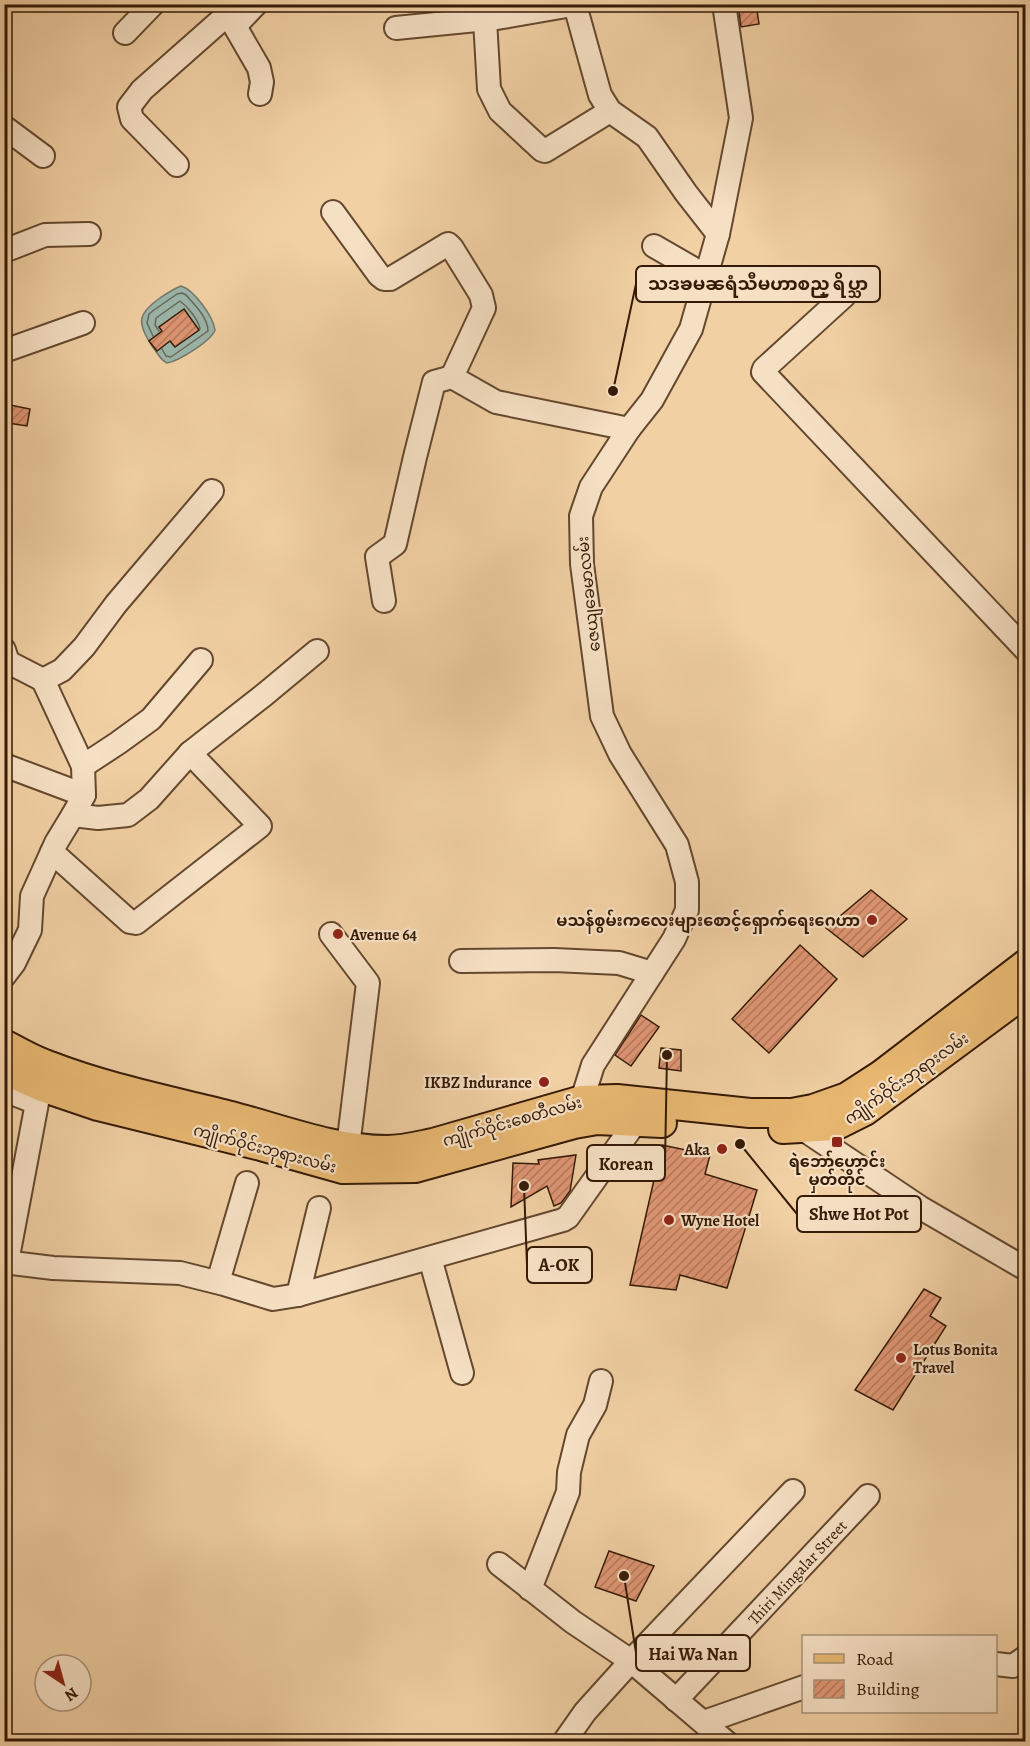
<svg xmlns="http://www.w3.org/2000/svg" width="1030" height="1746" font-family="Alegreya,'Noto Sans Myanmar',serif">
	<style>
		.water { fill: #9bb6ab; stroke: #727869; stroke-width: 1.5 }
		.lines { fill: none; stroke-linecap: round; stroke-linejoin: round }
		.shore { stroke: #686858; stroke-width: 1.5 }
		.building { fill: url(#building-hatch); stroke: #351a06; stroke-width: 1.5 }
		.minor-casing { stroke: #64482e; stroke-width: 26 }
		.major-casing { stroke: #351a06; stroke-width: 32 }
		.minor { stroke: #f6e0c4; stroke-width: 22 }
		.major { stroke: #e8b872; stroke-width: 28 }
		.poi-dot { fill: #8f2418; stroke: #f6e0c4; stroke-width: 2 }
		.labels { text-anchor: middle; stroke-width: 4.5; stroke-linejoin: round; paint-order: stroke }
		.street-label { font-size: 16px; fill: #351a06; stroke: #f6e0c4 }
		.poi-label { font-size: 16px; font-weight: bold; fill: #351a06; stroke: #f6e0c4; text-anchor: end }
		.leader { fill: none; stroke: #351a06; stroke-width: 2 }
		.callout-dot { fill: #351a06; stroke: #f6e0c4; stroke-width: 2 }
		.callout { fill: #f6e0c4; stroke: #351a06; stroke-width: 2 }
		.callout-label { font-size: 18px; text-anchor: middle; font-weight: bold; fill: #351a06 }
	</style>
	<defs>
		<pattern id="building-hatch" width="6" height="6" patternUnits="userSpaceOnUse" patternTransform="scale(1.5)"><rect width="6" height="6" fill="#e09674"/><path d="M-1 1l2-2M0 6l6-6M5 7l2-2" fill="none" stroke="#b67a5d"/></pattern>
	</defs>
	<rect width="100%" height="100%" fill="#f1d0a4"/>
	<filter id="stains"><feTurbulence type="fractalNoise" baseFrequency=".00333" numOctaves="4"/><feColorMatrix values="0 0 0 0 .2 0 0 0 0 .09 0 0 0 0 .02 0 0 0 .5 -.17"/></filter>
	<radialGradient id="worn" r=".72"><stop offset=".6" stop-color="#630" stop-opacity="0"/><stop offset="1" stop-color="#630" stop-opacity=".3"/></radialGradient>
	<path class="water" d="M181 286C194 290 213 316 215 330 211 341 179 361 167 363 160 360 157 352 152 346 137 323 137 314 160 298 166 294 173 289 181 286Z"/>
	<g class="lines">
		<g class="shore">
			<path d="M159 331 155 325 156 318 180 301C188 307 198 319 200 329"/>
			<path d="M153 336 147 323 149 314 154 310 177 294 182 293 186 295C195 305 208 318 208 331L171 357 166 356 162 349"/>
		</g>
	</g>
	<g class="building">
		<polygon points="738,4 756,4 759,24 741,27"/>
		<polygon points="184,309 199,330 175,347 170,341 157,351 149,341 162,331 159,327"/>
		<polygon points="10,405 30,409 27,426 8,423"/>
		<polygon points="871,890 907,919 863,957 826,928"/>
		<polygon points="800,945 837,979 769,1053 732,1019"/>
		<polygon points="641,1015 659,1027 631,1066 615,1055"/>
		<polygon points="661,1048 681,1050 681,1071 659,1068"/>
		<polygon points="662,1145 710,1155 705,1174 757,1190 727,1288 680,1275 676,1290 630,1285"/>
		<polygon points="576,1155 570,1191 561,1203 554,1206 547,1186 511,1207 513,1163 539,1164 538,1160"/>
		<polygon points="924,1289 941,1298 930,1316 946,1326 893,1410 855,1390"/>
		<polygon points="609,1551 654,1566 636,1601 595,1587"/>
	</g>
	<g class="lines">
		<defs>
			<g id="minor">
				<polyline points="222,4 259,68 262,82 260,94"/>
				<polyline points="575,5 600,95 610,111 647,137 686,193 718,234"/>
				<polyline points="485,20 489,89 500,111 542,150 545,151 610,111"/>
				<polyline points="235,26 256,4"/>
				<polyline points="396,28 497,18 578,4"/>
				<polyline points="125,33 153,4"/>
				<polyline points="4,127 43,156"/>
				<polyline points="177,165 132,119 129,107 142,90 228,14"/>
				<polyline points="333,212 379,275 384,279 390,279 448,244 452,248 481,295 484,308 452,377"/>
				<polyline points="654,246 706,276"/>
				<polyline points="4,251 45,235 89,234"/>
				<polyline points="844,296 764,369 763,372 1026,650"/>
				<polyline points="4,351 83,323"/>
				<polyline points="384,601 377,557 395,544 415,457 434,382 452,377 496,402 629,429"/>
				<polyline points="4,650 8,662 43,680"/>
				<polyline points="4,765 84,795"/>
				<polyline points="83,766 118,743 151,719 201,660"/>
				<polyline points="73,815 84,795 83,766 43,680 62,670 84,647 116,604 212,491"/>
				<polyline points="52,852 130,922 136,923 260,826 190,753"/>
				<polyline points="331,934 368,983 348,1147 348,1161"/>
				<polyline points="461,961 554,960 619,963 652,973"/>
				<polyline points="4,976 14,963 30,930 32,896 56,843 73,815 98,818 128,815 149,799 190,753 264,695 317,651"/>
				<polyline points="4,1090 37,1103 7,1262"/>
				<polyline points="583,1116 582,1100 593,1065 674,939 687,910 687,882 677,845 620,754 602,716 582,564 581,516 591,487 629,429 652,400 691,329 718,234 741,118 724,4"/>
				<polyline points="798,1122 803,1129 921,1208 1026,1269"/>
				<polyline points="430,1258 462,1373"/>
				<polyline points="4,1262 53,1268 180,1273 224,1284 273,1299 298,1295 563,1220 568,1217 637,1120"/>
				<polyline points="218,1282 247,1183"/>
				<polyline points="298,1295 319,1208"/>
				<polyline points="499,1564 573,1622 631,1661 726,1742"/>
				<polyline points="530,1589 568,1492 569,1472 578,1435 595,1405 601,1381"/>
				<polyline points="996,1664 1013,1666 1026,1657"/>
				<polyline points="676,1700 868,1496"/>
				<polyline points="704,1722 804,1687"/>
				<polyline points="564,1742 585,1712 631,1661 793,1491"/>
			</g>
			<g id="major">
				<path d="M4 1044C19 1052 34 1061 50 1066 107 1088 168 1100 227 1115 279 1128 332 1150 387 1150 403 1150 418 1146 433 1143L582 1100 617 1099 750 1113H792L813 1109 847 1097 881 1075 1026 964"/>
				<polyline points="4,1070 42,1087 98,1106 261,1146 343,1169 415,1168 574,1124 597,1120 662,1123"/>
				<polyline points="783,1129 835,1126 865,1111 1026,992"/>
			</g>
		</defs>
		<use href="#minor" class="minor-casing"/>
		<use href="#major" class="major-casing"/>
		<use href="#minor" class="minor"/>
		<use href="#major" class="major"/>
	</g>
	<g class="poi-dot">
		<circle cx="872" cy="920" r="6"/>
		<circle cx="338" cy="934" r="6"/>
		<circle cx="544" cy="1082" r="6"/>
		<rect x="831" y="1136" width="12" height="12" rx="3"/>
		<circle cx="722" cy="1149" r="6"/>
		<circle cx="669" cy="1220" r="6"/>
		<circle cx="901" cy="1358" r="6"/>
	</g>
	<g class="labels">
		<g class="street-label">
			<text transform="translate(588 594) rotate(-96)" y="6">ဇေယျခေမာလမ်း</text>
			<text transform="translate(906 1078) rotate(-35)" y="6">ကျိုက်ဝိုင်းဘုရားလမ်း</text>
			<text transform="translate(512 1121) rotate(-16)" y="6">ကျိုက်ဝိုင်းစေတီလမ်း</text>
			<text transform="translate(265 1148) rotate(15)" y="6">ကျိုက်ဝိုင်းဘုရားလမ်း</text>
			<text transform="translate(797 1572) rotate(-47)" y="6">Thiri Mingalar Street</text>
		</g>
		<g class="poi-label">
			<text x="860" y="926">မသန်စွမ်းကလေးများစောင့်ရှောက်ရေးဂေဟာ</text>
			<text x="350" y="940" text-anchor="start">Avenue 64</text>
			<text x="532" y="1088">IKBZ Indurance</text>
			<text x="710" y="1155">Aka</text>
			<text x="837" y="1167" text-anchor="middle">ရဲဘော်ဟောင်း<tspan x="837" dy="18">မှတ်တိုင်</tspan></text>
			<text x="681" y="1226" text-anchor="start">Wyne Hotel</text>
			<text x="913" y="1355" text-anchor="start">Lotus Bonita<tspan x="913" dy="18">Travel</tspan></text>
		</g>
	</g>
	<path class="leader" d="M613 391L636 284M667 1055L665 1163M740 1144L797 1214M524 1186L527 1265M624 1576L636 1653"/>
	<g class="callout-dot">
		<circle cx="613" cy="391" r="6"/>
		<circle cx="667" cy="1055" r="6"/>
		<circle cx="740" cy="1144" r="6"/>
		<circle cx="524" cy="1186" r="6"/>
		<circle cx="624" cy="1576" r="6"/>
	</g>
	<g class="callout">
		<rect x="636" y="266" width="244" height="36" rx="6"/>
		<rect x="587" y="1145" width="78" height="36" rx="6"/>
		<rect x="797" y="1196" width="124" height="36" rx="6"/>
		<rect x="527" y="1247" width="65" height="36" rx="6"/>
		<rect x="636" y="1635" width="114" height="36" rx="6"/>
	</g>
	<g class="callout-label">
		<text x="758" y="290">သဒၶမၼရံသီမဟာစည္ ရိပ္သာ</text>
		<text x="626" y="1170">Korean</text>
		<text x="859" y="1220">Shwe Hot Pot</text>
		<text x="559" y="1271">A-OK</text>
		<text x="693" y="1660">Hai Wa Nan</text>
	</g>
	<rect width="1030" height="1746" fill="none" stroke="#f1d0a4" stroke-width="24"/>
	<rect x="6" y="6" width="1018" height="1734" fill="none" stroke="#351a06" stroke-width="3"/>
	<rect x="12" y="12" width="1006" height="1722" fill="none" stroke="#351a06" stroke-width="1.5"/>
	<rect x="802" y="1635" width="195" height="78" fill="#f6e0c4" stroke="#a99178" stroke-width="1.5"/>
	<rect x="814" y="1654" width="30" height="9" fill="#e8b872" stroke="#a99178" stroke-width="1.5"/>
	<text x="856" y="1665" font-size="18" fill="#351a06">Road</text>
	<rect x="814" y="1680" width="30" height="18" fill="url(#building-hatch)" stroke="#a99178" stroke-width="1.5"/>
	<text x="856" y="1695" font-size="18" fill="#351a06">Building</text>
	<g transform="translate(63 1683) rotate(144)"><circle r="28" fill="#f6e0c4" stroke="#a99178" stroke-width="1.5"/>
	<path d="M0-4.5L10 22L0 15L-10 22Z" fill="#8f2418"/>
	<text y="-9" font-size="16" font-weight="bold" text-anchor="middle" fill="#351a06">N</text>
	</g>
	<rect width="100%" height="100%" filter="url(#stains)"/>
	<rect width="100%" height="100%" fill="url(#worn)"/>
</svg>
